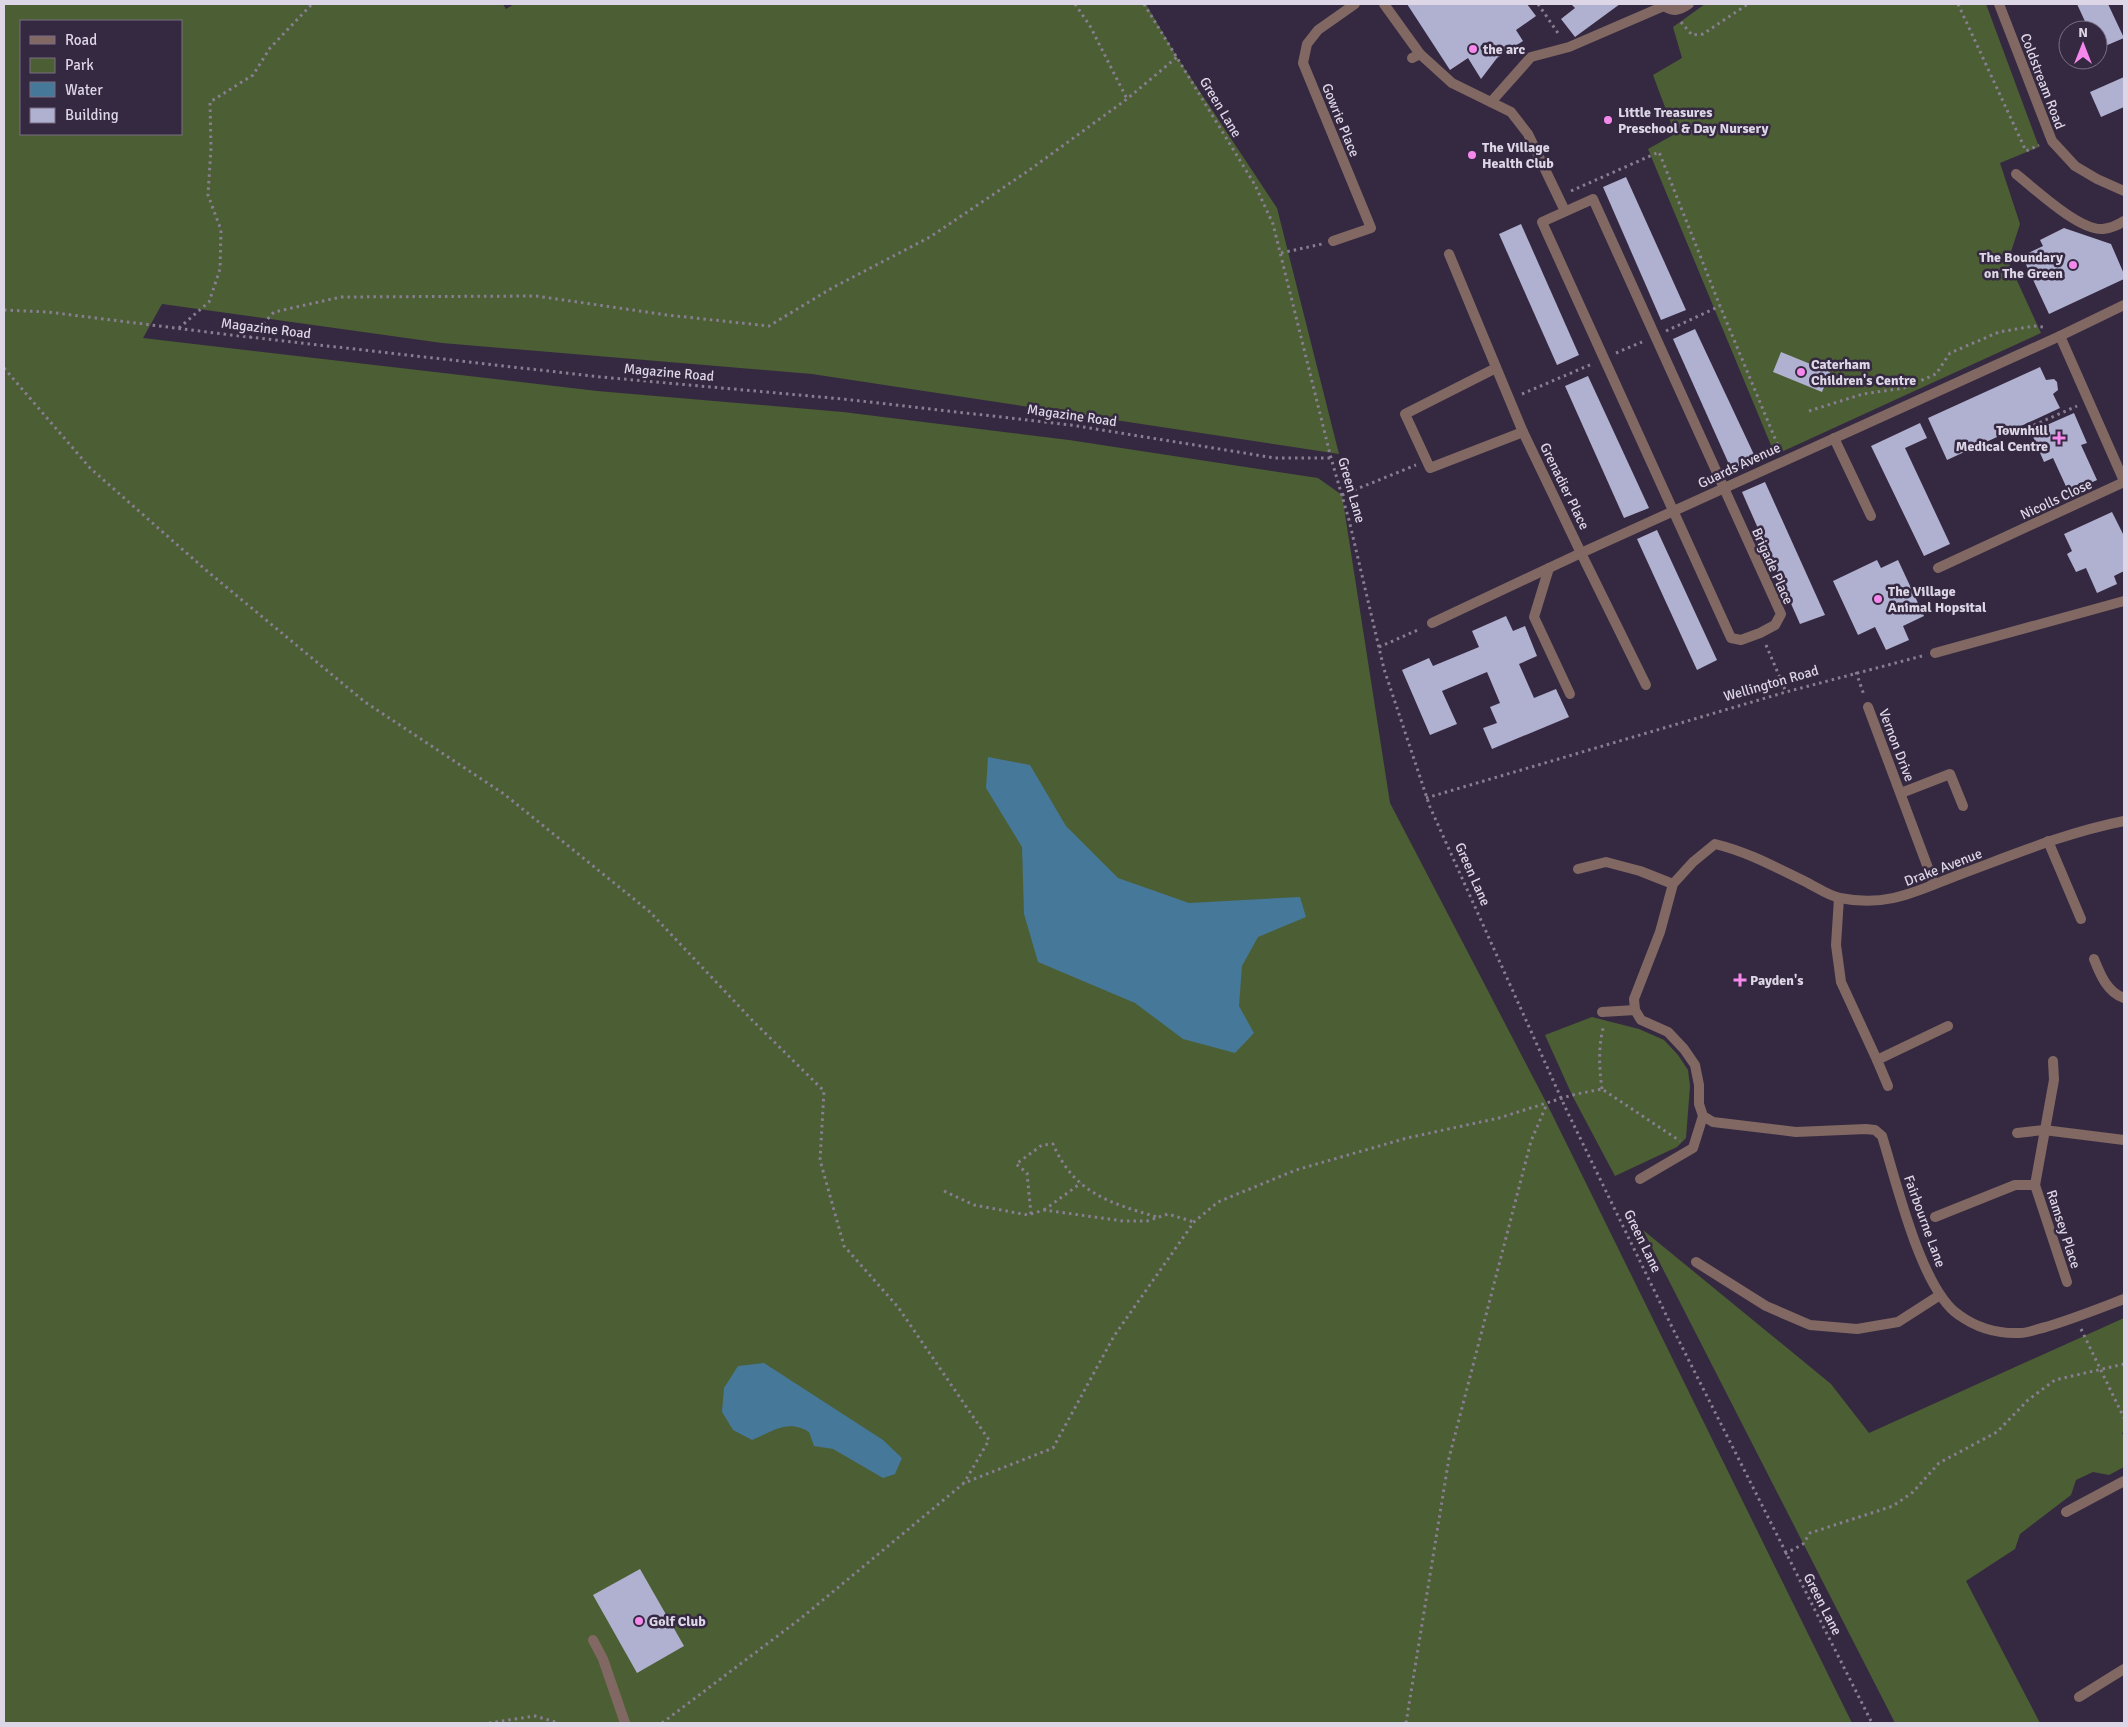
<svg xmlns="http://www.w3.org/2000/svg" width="2128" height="1727" font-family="Signika,sans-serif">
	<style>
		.green { fill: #4c5e33; fill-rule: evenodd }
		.water { fill: #467899 }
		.building { fill: #b0b0d0 }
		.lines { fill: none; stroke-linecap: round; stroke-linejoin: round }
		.path { stroke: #887e92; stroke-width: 3; stroke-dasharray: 2.5 4; stroke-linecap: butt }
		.service { stroke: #816863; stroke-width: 10 }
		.minor { stroke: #816863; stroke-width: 10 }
		.poi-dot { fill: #f688ed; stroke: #352941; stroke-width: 2 }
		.labels { text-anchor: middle; stroke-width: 5; stroke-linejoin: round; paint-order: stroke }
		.poi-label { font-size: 14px; font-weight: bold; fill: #ddd6e6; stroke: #352941; text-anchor: start }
		.street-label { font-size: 14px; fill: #ddd6e6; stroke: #352941 }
	</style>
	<rect width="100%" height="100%" fill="#352941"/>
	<g class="green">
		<path d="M4 4H503L506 9 514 4H1146L1177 57 1277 208 1339 454 812 374 442 343 162 304 143 338 597 391 843 412 1069 440 1318 478 1342 495 1390 803 1547 1104 1852 1723H4ZM21 21H181V134H21Z"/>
		<polygon points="1705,4 1986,4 2039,147 2000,163 2020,224 2008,261 2041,333 1775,455 1648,149 1675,134 1653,75 1682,58 1673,27"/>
		<polygon points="1592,1017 1639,1029 1664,1040 1678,1055 1688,1070 1690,1086 1686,1138 1677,1147 1615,1176 1572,1095 1545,1035"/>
		<polygon points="1643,1230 1831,1384 1869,1433 2124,1318 2124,1432 2122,1433 2124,1437 2124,1467 2109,1475 2093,1472 2076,1480 2071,1495 2020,1534 2015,1549 1966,1581 2040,1723 1895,1723"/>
	</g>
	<g class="water">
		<polygon points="988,757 1030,765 1066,826 1118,878 1189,903 1300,897 1306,917 1258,937 1242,966 1239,1006 1254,1033 1235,1053 1183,1039 1135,1003 1038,962 1024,914 1022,847 986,788"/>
		<path d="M764 1363 883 1440 902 1458 895 1474 883 1478 833 1449 814 1446 809 1432C787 1419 774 1431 752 1440L733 1430 722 1412 724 1388 738 1366Z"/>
	</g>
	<g class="building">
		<polygon points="1407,4 1527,4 1536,16 1516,30 1523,41 1497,58 1481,79 1468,58 1450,70"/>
		<polygon points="1571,4 1620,4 1575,37 1561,19 1575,8"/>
		<polygon points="2077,4 2108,4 2124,38 2098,49 2098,30 2089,30"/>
		<polygon points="2124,77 2124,107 2101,117 2090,92"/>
		<polygon points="1626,177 1686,310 1661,320 1603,187"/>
		<polygon points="1521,224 1579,355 1557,365 1499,234"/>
		<polygon points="2064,228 2111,244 2124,274 2124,279 2049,314 2022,256 2043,246 2040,240"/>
		<polygon points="1695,329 1757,461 1732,471 1673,339"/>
		<polygon points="1781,352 1830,372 1822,392 1773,372"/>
		<polygon points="2040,367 2046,380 2054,379 2057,382 2058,390 2053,394 2060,408 1947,460 1928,418"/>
		<polygon points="1588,376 1649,508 1624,518 1565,386"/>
		<polygon points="2074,413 2087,443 2081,445 2097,480 2069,493 2053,458 2044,462 2031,432"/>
		<polygon points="1920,423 1927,438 1905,448 1950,544 1924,556 1871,446"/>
		<polygon points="1765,482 1825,615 1800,624 1742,492"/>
		<polygon points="2112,512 2124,536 2124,571 2114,576 2117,584 2097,593 2086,568 2076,572 2067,554 2072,551 2064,534"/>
		<polygon points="1657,530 1717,660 1697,670 1637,539"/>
		<polygon points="1877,560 1881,568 1898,560 1924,616 1903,626 1909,640 1886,650 1875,627 1858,635 1833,581"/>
		<polygon points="1506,616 1513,631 1525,626 1537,656 1519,664 1534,698 1556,689 1569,717 1492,749 1483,728 1497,723 1490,707 1500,703 1487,672 1442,691 1457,724 1430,735 1402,670 1429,658 1433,666 1479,647 1472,631"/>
		<polygon points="640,1569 684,1646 637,1673 593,1595"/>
	</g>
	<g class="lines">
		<g class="path">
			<polyline points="1075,4 1090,26 1127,99"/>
			<polyline points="1144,4 1255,185 1273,224 1331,458 1349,520 1384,669 1430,807 1566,1109 1672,1327 1872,1723"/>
			<polyline points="1538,4 1560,36"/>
			<polyline points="1958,4 2026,151 2039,145"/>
			<polyline points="1681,22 1692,35 1703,34 1748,4"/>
			<polyline points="1571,191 1659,152 1720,306 1779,448"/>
			<polyline points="1281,253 1322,244"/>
			<polyline points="4,310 48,312 231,335 601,377 843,399 1071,425 1275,458 1331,458"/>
			<polyline points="179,328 209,302 220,269 221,230 208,195 211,148 210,102 253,75 270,48 312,4"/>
			<polyline points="1666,331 1720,306"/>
			<polyline points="250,338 274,312 341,297 536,296 667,315 769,326 832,288 930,237 1028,171 1127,99 1177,57"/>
			<polyline points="1616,353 1642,342"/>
			<polyline points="4,368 90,468 207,571 365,702 504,794 650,912 752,1020 824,1091 820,1160 844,1246 898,1307 989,1440 964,1483"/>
			<polyline points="1522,394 1592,364"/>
			<polyline points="1809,411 1863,394 1904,388 1936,374 1950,353 1999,332 2034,326 2044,327"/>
			<polyline points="2018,436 2023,430 2077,406"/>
			<polyline points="1342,495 1416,465"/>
			<polyline points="1766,645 1786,692"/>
			<polyline points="1379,647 1420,629"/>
			<polyline points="1856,672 1864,695"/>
			<polyline points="1426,798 1786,692 1922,656"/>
			<path d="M1602 1089C1599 1068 1598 1045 1604 1025"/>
			<polyline points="944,1191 974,1205 1028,1215 1044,1210 1123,1221 1147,1221 1168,1214 1194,1222"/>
			<polyline points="1044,1210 1081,1183"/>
			<path d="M1031 1214 1027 1173 1016 1164 1042 1145 1053 1144C1074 1193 1110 1203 1157 1217"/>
			<polyline points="2081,1329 2124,1418"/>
			<polyline points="1785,1554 1803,1544 1810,1533 1893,1506 1913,1492 1939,1463 1997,1432 2028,1400 2055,1380 2124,1364"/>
			<polyline points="489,1723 535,1716 559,1723"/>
			<polyline points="662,1723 800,1619 964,1483 1053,1448 1114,1336 1194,1222 1218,1202 1296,1170 1407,1138 1499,1118 1572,1095 1602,1089 1680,1141"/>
			<polyline points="1406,1723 1449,1458 1531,1141 1547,1104"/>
		</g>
		<g class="service">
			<polyline points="1412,58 1420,54"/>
			<polyline points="1491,102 1531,57 1569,47 1664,6"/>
			<path d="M2016 174C2034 188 2079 231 2103 229 2111 228 2118 225 2124 221"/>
			<polyline points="1581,553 1646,685"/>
			<polyline points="1549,568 1534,617 1570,694"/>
			<polyline points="1938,568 2124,482"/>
			<polyline points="2048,841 2081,919"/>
			<path d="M2094 959C2100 974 2107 992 2124 998"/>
			<polyline points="593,1640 603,1659 625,1723"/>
		</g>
		<g class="minor">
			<polyline points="1384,4 1420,54 1452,83 1511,112 1528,134 1565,211"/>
			<path d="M1662 4C1672 13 1679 11 1689 4"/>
			<polyline points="1999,4 2052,141 2075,166 2097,179 2124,191"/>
			<polygon points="1593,199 1781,614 1775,625 1760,633 1741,640 1731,638 1542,222"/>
			<polyline points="1333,241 1371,228 1303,63 1307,44 1318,30 1355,4"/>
			<polyline points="1449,254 1523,432 1581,553"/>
			<polyline points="2060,336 2124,481"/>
			<polyline points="1496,368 1405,414 1430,468 1523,432"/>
			<polyline points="1834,438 1871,516"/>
			<polyline points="1432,623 1581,553 2060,336 2124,305"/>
			<polyline points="1935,653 2124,601"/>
			<polyline points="1868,707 1934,884"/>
			<polyline points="1901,793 1950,774 1963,806"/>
			<path d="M2124 821C2068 832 2015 854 1961 874 1918 890 1889 908 1840 898 1829 896 1816 887 1806 882 1775 867 1748 852 1715 844L1693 862 1673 884 1660 932 1634 999 1635 1010 1641 1020 1668 1032 1684 1049 1695 1065 1699 1085V1104L1703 1116 1713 1122 1796 1132 1866 1129 1875 1130 1882 1136C1896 1180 1921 1290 1959 1315 1977 1328 1998 1334 2020 1333 2028 1333 2037 1329 2046 1327 2073 1319 2098 1309 2124 1299"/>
			<polyline points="1578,869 1606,862 1640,871 1673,884"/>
			<polyline points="1839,898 1836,945 1841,982 1877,1060 1948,1026"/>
			<polyline points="1602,1012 1635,1010"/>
			<polyline points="1877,1060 1888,1086"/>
			<polyline points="2053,1061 2054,1080 2035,1185 2067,1282"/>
			<polyline points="2017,1133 2044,1130 2124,1140"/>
			<polyline points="1640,1179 1693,1148 1703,1116"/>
			<polyline points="1935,1217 2015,1185 2035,1185"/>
			<polyline points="1696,1262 1766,1306 1810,1325 1857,1329 1898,1322 1940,1295"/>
			<polyline points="2066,1512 2124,1481"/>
			<polyline points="2079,1697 2124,1669"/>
		</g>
	</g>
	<g class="poi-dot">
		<circle cx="1473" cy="49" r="5"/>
		<circle cx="1608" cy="120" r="5"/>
		<circle cx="1472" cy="155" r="5"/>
		<circle cx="2073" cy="265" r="5"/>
		<circle cx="1801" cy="372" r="5"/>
		<path d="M2056.5 430.5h5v5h5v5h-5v5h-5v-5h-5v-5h5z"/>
		<circle cx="1878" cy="599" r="5"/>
		<path d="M1737.5 972.5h5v5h5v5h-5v5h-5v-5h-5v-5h5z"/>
		<circle cx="639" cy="1621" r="5"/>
	</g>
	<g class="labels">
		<g class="poi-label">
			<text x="1483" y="54">the arc</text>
			<text x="1618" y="117">Little Treasures<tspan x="1618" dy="16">Preschool &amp; Day Nursery</tspan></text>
			<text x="1482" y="152">The Village<tspan x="1482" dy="16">Health Club</tspan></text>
			<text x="2063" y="262" text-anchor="end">The Boundary<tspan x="2063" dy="16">on The Green</tspan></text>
			<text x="1811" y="369">Caterham<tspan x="1811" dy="16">Children's Centre</tspan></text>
			<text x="2048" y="435" text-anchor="end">Townhill<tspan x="2048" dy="16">Medical Centre</tspan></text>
			<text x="1888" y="596">The Village<tspan x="1888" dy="16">Animal Hopsital</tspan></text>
			<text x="1750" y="985">Payden's</text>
			<text x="649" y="1626">Golf Club</text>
		</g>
		<g class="street-label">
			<text transform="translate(2043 81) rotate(69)" y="5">Coldstream Road</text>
			<text transform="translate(1221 107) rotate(59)" y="5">Green Lane</text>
			<text transform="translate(1341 120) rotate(68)" y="5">Gowrie Place</text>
			<text transform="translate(266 328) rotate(7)" y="5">Magazine Road</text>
			<text transform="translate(669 372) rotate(5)" y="5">Magazine Road</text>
			<text transform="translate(1072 415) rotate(8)" y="5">Magazine Road</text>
			<text transform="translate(1739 465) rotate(-25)" y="5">Guards Avenue</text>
			<text transform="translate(1565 486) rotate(64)" y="5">Grenadier Place</text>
			<text transform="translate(1352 490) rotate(74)" y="5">Green Lane</text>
			<text transform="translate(2056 499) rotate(-25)" y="5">Nicolls Close</text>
			<text transform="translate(1773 566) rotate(66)" y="5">Brigade Place</text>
			<text transform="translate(1771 683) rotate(-16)" y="5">Wellington Road</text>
			<text transform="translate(1897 745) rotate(69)" y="5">Vernon Drive</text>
			<text transform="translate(1943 867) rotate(-21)" y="5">Drake Avenue</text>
			<text transform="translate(1473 874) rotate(66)" y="5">Green Lane</text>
			<text transform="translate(1925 1221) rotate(70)" y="5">Fairbourne Lane</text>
			<text transform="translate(2064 1229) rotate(72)" y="5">Ramsey Place</text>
			<text transform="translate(1643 1241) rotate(64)" y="5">Green Lane</text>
			<text transform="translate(1823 1604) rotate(63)" y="5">Green Lane</text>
		</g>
	</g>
	<rect width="2128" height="1727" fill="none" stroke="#ddd6e6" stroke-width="10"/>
	<rect x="20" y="20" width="162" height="115" fill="#352941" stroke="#786e83"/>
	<rect x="30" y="36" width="25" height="8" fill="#816863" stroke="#786e83"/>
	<text x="65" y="45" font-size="15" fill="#ddd6e6">Road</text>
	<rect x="30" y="58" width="25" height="15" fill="#4c5e33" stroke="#786e83"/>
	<text x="65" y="70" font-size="15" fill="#ddd6e6">Park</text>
	<rect x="30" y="82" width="25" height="15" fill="#467899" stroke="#786e83"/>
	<text x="65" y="95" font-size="15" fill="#ddd6e6">Water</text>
	<rect x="30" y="108" width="25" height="15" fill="#b0b0d0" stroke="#786e83"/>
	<text x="65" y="120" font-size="15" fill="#ddd6e6">Building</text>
	<g transform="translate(2083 45)"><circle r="24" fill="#352941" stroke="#786e83"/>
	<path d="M0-4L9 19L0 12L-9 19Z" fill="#f688ed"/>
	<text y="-8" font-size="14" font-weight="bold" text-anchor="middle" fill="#ddd6e6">N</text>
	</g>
</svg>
